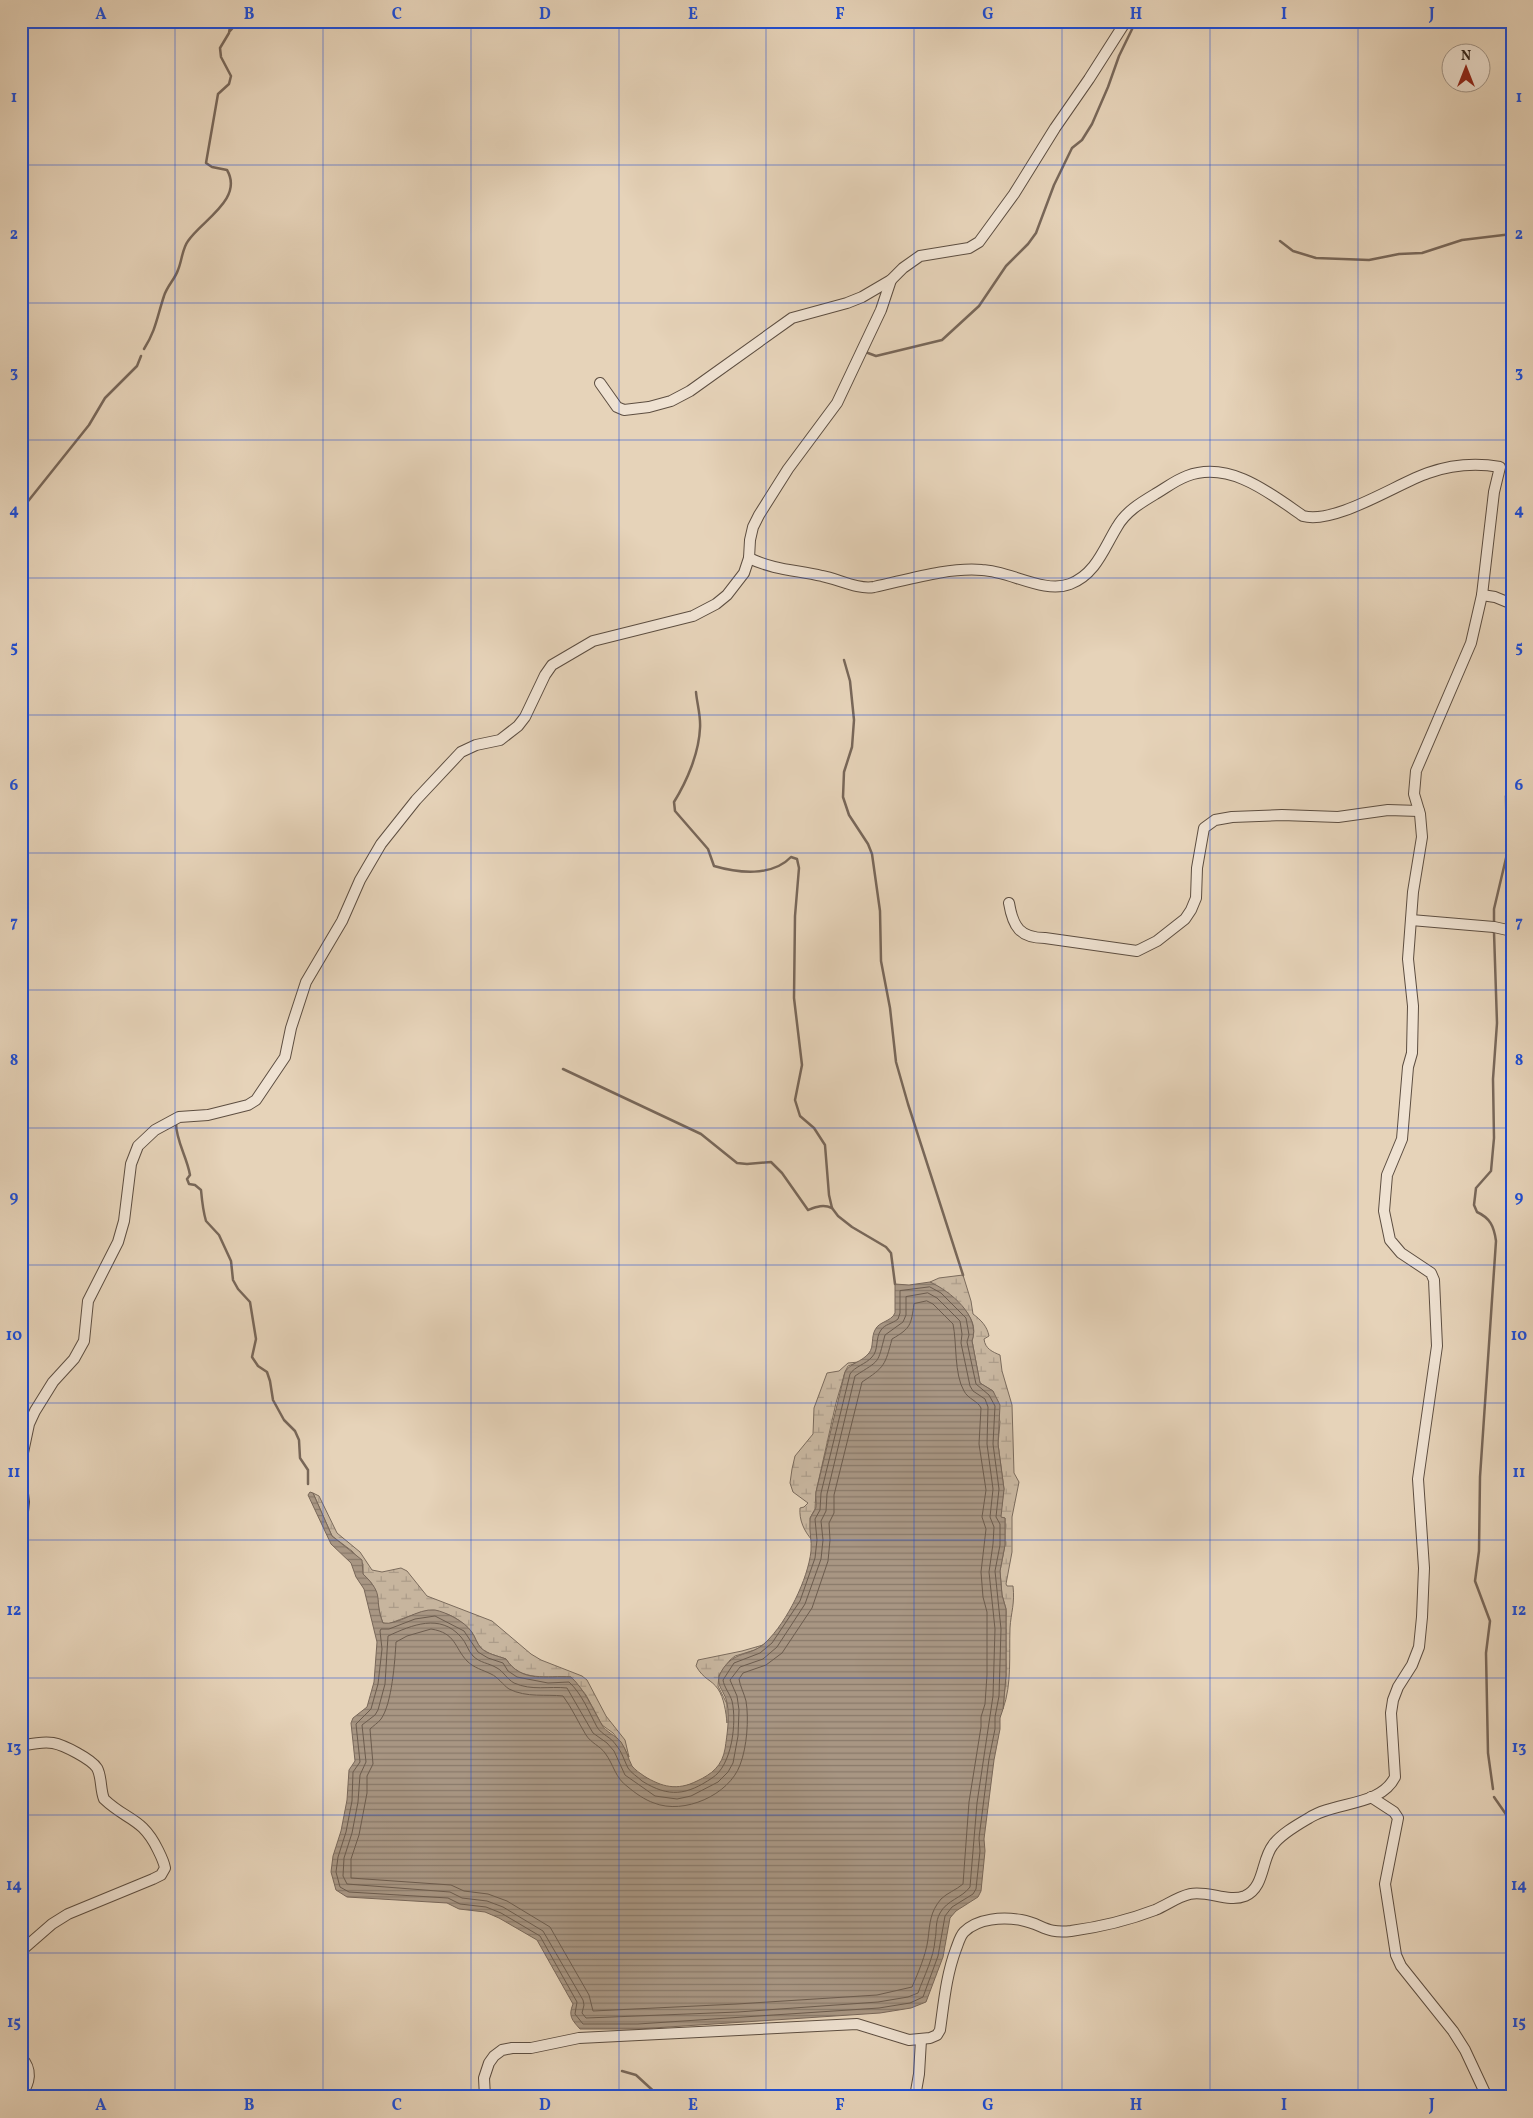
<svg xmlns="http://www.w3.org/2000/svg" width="1533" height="2118" font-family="Vollkorn,serif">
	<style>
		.wetland { fill: url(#wetland-marsh); stroke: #7b6b5c }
		.water { fill: url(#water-rules); stroke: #786759 }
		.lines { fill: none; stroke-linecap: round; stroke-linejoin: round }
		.shore { stroke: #6c5c4e; stroke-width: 1 }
		.stream { stroke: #786759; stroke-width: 2.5 }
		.minor-casing { stroke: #5d4e41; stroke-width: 12 }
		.minor { stroke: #efe2d2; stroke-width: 10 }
		.grid { fill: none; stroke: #1d4ed8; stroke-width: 1; stroke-opacity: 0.55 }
		.neatline { fill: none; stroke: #1d4ed8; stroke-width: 2 }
		.grid-label { font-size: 16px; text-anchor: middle; font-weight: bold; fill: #1d4ed8 }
	</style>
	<defs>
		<pattern id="wetland-marsh" width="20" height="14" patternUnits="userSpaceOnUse" patternTransform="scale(1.25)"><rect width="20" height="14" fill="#c7b59e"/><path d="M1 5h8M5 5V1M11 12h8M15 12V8" fill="none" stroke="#ab9b88"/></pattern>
		<pattern id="water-rules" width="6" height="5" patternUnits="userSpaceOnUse" patternTransform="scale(1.25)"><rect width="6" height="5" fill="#a89683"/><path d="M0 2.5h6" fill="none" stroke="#897a6a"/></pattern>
	</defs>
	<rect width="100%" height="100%" fill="#e6d3b9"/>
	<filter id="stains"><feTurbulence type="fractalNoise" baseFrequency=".004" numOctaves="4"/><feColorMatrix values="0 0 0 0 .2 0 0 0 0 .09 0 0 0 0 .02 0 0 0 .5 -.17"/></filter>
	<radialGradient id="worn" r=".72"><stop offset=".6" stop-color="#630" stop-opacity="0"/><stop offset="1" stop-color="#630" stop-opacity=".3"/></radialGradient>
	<g class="wetland">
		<path d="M963 1275 971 1301 973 1314C981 1320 987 1326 989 1336L984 1339C985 1349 993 1352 1000 1355L1002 1371 1012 1405 1014 1473 1019 1482 1012 1517V1552L1006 1584 1007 1586H1013C1015 1604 1011 1612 1010 1628 1009 1655 1012 1684 1003 1709L1006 1676V1609L1002 1595 1000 1571 1005 1545V1518H1000L1004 1489 998 1444 1000 1422 993 1391 980 1383 972 1341C982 1313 948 1296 930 1282L939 1278Z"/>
		<path d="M859 1362 848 1366 845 1372 836 1403 816 1492 815 1509 810 1518 812 1540C804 1531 799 1520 800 1508L804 1507 808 1503 793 1492 790 1483 792 1469 795 1456 813 1434 814 1408 827 1373 839 1371 848 1363Z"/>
		<path d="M313 1493 319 1496 337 1533 360 1552 372 1570 382 1572 401 1568 407 1571 427 1596 492 1621 531 1654 541 1660 582 1676 587 1680 606 1716 625 1740 629 1757 623 1746 613 1733 602 1725 586 1695 571 1677C547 1675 521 1683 506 1659 498 1656 487 1654 481 1648 476 1643 475 1636 471 1631 443 1601 420 1612 388 1624L383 1623C374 1601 383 1592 363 1574V1564L352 1551 332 1536Z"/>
		<path d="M763 1645 758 1649 735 1656 730 1660 719 1675 718 1686 727 1704V1723C726 1712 724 1698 718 1689 711 1679 704 1680 696 1666L698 1660 742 1651Z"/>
	</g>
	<path class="water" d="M930 1282C950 1291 981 1316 972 1341L980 1383 993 1391 1000 1405 998 1444 1004 1489 1001 1517 1005 1518V1545L1000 1571 1002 1595 1006 1609V1676L1003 1709 1000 1718V1729L994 1760 984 1839 985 1851 981 1891 978 1897 956 1911 950 1918 943 1957 926 2002 911 2008 880 2013 638 2029H580C572 2020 568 2016 573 2004L537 1940 499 1918 485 1912 459 1909 447 1903 347 1897 336 1890 331 1872 333 1856 341 1831 347 1800 349 1770 355 1761 351 1723 353 1718 367 1707 374 1682 377 1642 364 1589 356 1577 351 1563 331 1544 308 1495 310 1492 313 1493 332 1536 362 1560 363 1574C386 1596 373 1598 383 1623 398 1626 417 1608 435 1610 446 1612 465 1622 471 1631 475 1636 477 1644 481 1648 487 1654 498 1656 506 1659 521 1683 547 1676 571 1677 585 1690 592 1708 602 1725 606 1732 615 1735 621 1742 626 1749 628 1758 632 1766 635 1770 640 1773 644 1776 662 1787 677 1791 697 1781 712 1774 722 1766 725 1749 727 1735 730 1717 727 1703 725 1691 714 1685 721 1672 734 1649 750 1658 766 1642 787 1622 808 1579 811 1551 812 1541 809 1531 810 1521 810 1515 815 1512 816 1507 817 1503 815 1497 816 1492L845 1372C850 1363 862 1362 869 1353 874 1347 871 1337 875 1330 879 1321 891 1322 895 1313V1284L909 1285Z"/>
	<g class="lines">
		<g class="shore">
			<path d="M930 1287 941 1293 966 1318 969 1335 967 1342 976 1384 989 1395 995 1406 993 1444 999 1489 996 1517 1000 1524V1545L995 1571 1001 1629 999 1696 995 1717V1729L989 1759 979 1838 980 1851 976 1889 973 1894 952 1907 945 1916 938 1956 923 1997 910 2003 879 2008 638 2024H583L575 2014 577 2002 540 1936 501 1913 486 1907 460 1904 448 1898 349 1892 340 1887 336 1872 338 1857 346 1832 352 1801 353 1772 360 1762 356 1724 371 1709 378 1684 382 1649 380 1631 381 1629H389L415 1619 435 1616 464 1631 478 1652 488 1658 503 1663 508 1671 517 1677 548 1683 569 1682C582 1694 589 1712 597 1727 602 1735 611 1737 616 1745 622 1752 624 1760 628 1768 631 1773 638 1777 642 1781 669 1798 687 1795 712 1778 732 1766 737 1722 732 1701 730 1694 724 1687 723 1680L734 1663 760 1653 772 1643 800 1601 815 1558 817 1540 815 1519 820 1510 821 1493 850 1374C854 1367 866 1364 872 1357 879 1350 875 1338 881 1330 885 1324 892 1324 898 1319L900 1313V1291Z"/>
			<path d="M928 1293 937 1298 960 1321 962 1334 961 1343 970 1386 973 1391 985 1399 988 1407 987 1444 993 1489 990 1517 994 1527 993 1544 989 1572 995 1629 993 1696 977 1803 970 1887C962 1898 947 1900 940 1913 935 1922 937 1930 935 1940 934 1957 924 1976 918 1993L908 1997 878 2002 738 2012 586 2018 582 2013 584 2005 583 2000 543 1931 503 1907 487 1901 462 1898 450 1892 347 1884 343 1876 344 1858 352 1833 358 1802 360 1775 366 1762 362 1725 375 1715 378 1710 385 1684 388 1636C412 1625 440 1613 461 1637 466 1642 468 1651 473 1656 480 1663 489 1663 497 1668 503 1671 507 1679 514 1683 532 1691 549 1686 567 1688L593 1733 607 1743 614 1751 625 1775 655 1796 677 1799 691 1796 718 1782 728 1772 733 1763 738 1736 739 1710 737 1696 730 1680 740 1667 763 1659 777 1647 805 1604 821 1559 823 1540 821 1521 826 1511 827 1494 855 1376C881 1359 877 1365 885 1335L903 1322 906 1315V1297Z"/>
			<path d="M927 1301 933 1304 953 1324C957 1343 954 1374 964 1391 968 1399 978 1401 981 1408L979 1444 986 1490 982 1517 986 1529 981 1572 983 1597 987 1612V1675L985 1704 981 1717V1727L969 1802 963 1884C956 1890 947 1893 941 1899 930 1912 930 1923 928 1939 926 1955 918 1973 912 1987L877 1995 737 2004 593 2011 589 1995 550 1927 507 1901 488 1894 464 1891 451 1885 351 1878V1859L359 1835 367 1793V1776L373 1764 370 1729C373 1726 378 1723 381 1719 392 1704 395 1660 396 1642L407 1636 431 1629C456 1633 454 1647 467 1661 474 1668 483 1670 491 1674 498 1677 503 1685 509 1689 527 1698 546 1694 563 1696 572 1708 578 1722 586 1735 591 1743 600 1746 605 1753 614 1765 615 1778 628 1787 635 1793 645 1800 654 1803 684 1815 729 1795 740 1765 747 1747 749 1719 746 1701 744 1693 740 1686 739 1679L743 1673 766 1665 782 1653 812 1608 828 1561 830 1540 829 1523 834 1513V1495L862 1382C885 1367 885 1365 892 1339 911 1328 911 1325 914 1304Z"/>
		</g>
		<g class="stream">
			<polyline points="230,31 239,21"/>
			<polyline points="1280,241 1293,251 1316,258 1369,260 1399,254 1422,253 1462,240 1512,234"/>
			<path d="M144 349C156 330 157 317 164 296 167 286 175 279 178 270 182 261 182 249 188 241 201 221 244 199 227 170L212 167 206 163 218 94 229 84 231 76 221 57 220 48 229 33 231 21"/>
			<polyline points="868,353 876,356 942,340 979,306 1006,266 1028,244 1036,233 1054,185 1072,148 1082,140 1092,124 1108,87 1119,56 1136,21"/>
			<polyline points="21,510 89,425 105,398 137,366 141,356"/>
			<polyline points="844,660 850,681 854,720 852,747 844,772 843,797 849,815 868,844 872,854 880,911 881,961 890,1008 896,1062 908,1104 963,1275"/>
			<path d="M696 692C697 704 701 716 700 728 699 753 687 781 674 802L675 811 708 849 714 866C738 873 772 877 791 857L797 859 799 868 795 916 794 998 802 1065 795 1100 800 1116 814 1128 825 1145 829 1195 832 1208 838 1216 852 1227 886 1247 891 1253 895 1284"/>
			<polyline points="1494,922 1494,909 1507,854 1506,796"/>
			<path d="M563 1069 701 1134 737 1163 747 1164 771 1162 782 1173 808 1210C816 1207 823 1204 832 1208"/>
			<path d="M176 1123C176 1141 187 1157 190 1175L187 1179 189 1184 195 1185 201 1190C202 1201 203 1211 206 1221L219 1235 231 1261 233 1280 238 1289 250 1302 256 1339 252 1357 258 1366 267 1372 270 1381 273 1400 284 1420 295 1431 299 1440 300 1458 308 1470V1484"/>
			<path d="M1493 1789 1488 1753 1486 1653 1490 1621 1475 1581 1479 1551 1480 1477 1496 1241C1494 1226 1490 1218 1477 1212L1474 1205 1476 1188 1491 1171 1494 1138 1493 1079 1497 1023 1494 932"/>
			<polyline points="1494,1797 1512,1823"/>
			<polyline points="622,2071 636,2075 660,2097"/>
		</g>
		<defs>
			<g id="minor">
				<polyline points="600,383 617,407 624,410 649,407 671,401 690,391 792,318 847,303 862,297 891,280 903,268 920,256 969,248 979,242 1014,194 1055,128 1089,79 1126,21"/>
				<polyline points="1482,595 1495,597 1512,604"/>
				<path d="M1009 903C1013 927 1020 938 1045 938L1137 951 1157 941 1185 919 1191 910 1196 898 1197 868 1204 828 1215 820 1232 817 1282 815 1338 817 1388 810 1419 811"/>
				<polyline points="1411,920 1494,927 1512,931"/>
				<polyline points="21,1462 29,1424 35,1411 53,1382 74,1359 84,1341 88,1301 118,1242 124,1221 131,1164 138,1146 155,1130 179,1117 208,1115 248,1105 256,1100 285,1057 291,1028 306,982 342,921 360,880 381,844 416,800 461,752 476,745 500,740 518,726 525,717 545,675 552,665 593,641 693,616 716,604 727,595 744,573 749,558 750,540 753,527 759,515 788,469 837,403 881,310 891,280"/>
				<polyline points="21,1477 24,1502 21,1530"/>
				<path d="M21 1746C31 1744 42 1741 53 1743 64 1745 91 1759 97 1768 102 1777 100 1789 104 1799 127 1821 142 1817 158 1850 161 1856 164 1862 165 1868L161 1875 153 1879 68 1914 52 1924 21 1951"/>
				<polyline points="1371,1797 1394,1812 1398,1818 1385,1884 1396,1955 1401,1966 1453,2031 1465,2050 1487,2097"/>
				<path d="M21 2057C33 2070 30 2082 21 2096"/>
				<path d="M485 2097 484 2078 489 2063 494 2056 502 2050 512 2048H531L579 2038 857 2024 909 2040 930 2038 937 2035 940 2030C944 2002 946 1976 956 1949 958 1944 960 1936 964 1932 978 1918 1003 1917 1021 1920 1043 1924 1045 1934 1071 1931 1100 1927 1129 1920 1155 1910 1167 1905 1177 1897 1190 1894 1208 1890 1228 1903 1245 1896 1265 1887 1261 1860 1273 1845 1281 1834 1297 1825 1309 1818 1335 1801 1380 1807 1395 1777L1391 1713 1393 1700 1398 1687 1412 1665 1419 1647 1422 1617 1424 1568 1418 1479 1437 1346 1434 1280 1431 1273 1401 1253 1390 1240 1384 1211 1387 1175 1402 1139 1408 1067 1412 1053 1413 1006 1408 959 1413 892 1422 837 1420 814 1414 794 1416 771 1471 643 1482 595 1494 492 1500 467C1477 463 1451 465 1428 473 1398 483 1335 525 1303 516 1270 493 1229 460 1187 476 1176 480 1167 487 1157 493 1142 502 1126 511 1117 527 1104 548 1096 574 1070 584 1044 594 1010 571 982 570 948 567 907 580 874 587 858 590 838 579 822 576 796 570 774 570 749 558"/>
				<polyline points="915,2097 919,2074 921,2040"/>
			</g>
		</defs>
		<use href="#minor" class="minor-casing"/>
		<use href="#minor" class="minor"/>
	</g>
	<path class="grid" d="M175 21V2097M323 21V2097M471 21V2097M619 21V2097M766 21V2097M914 21V2097M1062 21V2097M1210 21V2097M1358 21V2097M21 165H1512M21 303H1512M21 440H1512M21 578H1512M21 715H1512M21 853H1512M21 990H1512M21 1128H1512M21 1265H1512M21 1403H1512M21 1540H1512M21 1678H1512M21 1815H1512M21 1953H1512"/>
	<rect width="1533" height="2118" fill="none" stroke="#e6d3b9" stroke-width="55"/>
	<g transform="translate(1466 68)"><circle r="24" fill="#efe2d2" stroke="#a29588"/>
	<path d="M0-4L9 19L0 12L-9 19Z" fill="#8f2418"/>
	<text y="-8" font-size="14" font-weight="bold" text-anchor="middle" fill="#2f2119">N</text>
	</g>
	<rect x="28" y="28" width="1478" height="2062" class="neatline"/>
	<g class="grid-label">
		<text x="101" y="19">A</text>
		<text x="249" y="19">B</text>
		<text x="397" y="19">C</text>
		<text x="545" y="19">D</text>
		<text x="693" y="19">E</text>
		<text x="840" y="19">F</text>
		<text x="988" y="19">G</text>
		<text x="1136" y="19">H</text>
		<text x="1284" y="19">I</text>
		<text x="1432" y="19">J</text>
		<text x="14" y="102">1</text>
		<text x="1519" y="102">1</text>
		<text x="14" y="239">2</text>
		<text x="1519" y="239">2</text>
		<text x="14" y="377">3</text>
		<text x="1519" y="377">3</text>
		<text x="14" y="515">4</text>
		<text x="1519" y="515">4</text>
		<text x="14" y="652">5</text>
		<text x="1519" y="652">5</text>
		<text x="14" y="790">6</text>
		<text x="1519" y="790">6</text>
		<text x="14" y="927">7</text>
		<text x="1519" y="927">7</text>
		<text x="14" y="1065">8</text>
		<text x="1519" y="1065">8</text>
		<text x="14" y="1202">9</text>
		<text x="1519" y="1202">9</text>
		<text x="14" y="1340">10</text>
		<text x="1519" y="1340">10</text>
		<text x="14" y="1477">11</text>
		<text x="1519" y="1477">11</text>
		<text x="14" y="1615">12</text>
		<text x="1519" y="1615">12</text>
		<text x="14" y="1752">13</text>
		<text x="1519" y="1752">13</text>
		<text x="14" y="1890">14</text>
		<text x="1519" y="1890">14</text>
		<text x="14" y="2027">15</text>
		<text x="1519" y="2027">15</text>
		<text x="101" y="2110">A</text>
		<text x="249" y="2110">B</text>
		<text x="397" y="2110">C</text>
		<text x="545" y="2110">D</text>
		<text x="693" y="2110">E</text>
		<text x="840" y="2110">F</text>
		<text x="988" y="2110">G</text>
		<text x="1136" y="2110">H</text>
		<text x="1284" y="2110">I</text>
		<text x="1432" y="2110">J</text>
	</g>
	<rect width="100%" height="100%" filter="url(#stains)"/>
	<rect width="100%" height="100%" fill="url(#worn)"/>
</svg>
